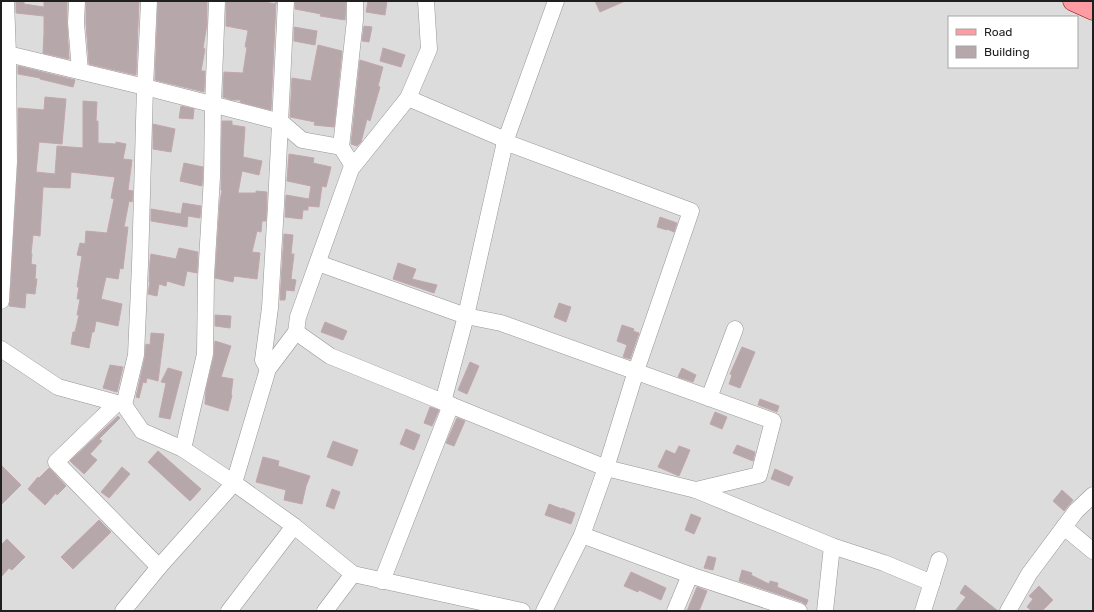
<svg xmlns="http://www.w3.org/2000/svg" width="1094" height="612" font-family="Rubik,sans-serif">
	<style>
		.residential { fill: #dddcdc; fill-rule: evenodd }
		.building { fill: #b6a7aa; stroke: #c2a7ac }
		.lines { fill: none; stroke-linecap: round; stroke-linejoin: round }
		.minor-casing { stroke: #969696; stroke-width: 17 }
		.major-casing { stroke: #990500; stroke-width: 21 }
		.minor { stroke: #fff; stroke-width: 16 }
		.major { stroke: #fd9ca3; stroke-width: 20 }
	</style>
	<rect width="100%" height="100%" fill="#f0e5e5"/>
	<path class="residential" d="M1 1H1093V611H1ZM949 17H1077V67H949Z"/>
	<g class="building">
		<polygon points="16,1 24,1 24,4 44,7 44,1 67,1 67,24 69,59 43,53 44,33 44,16 16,13"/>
		<polygon points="86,1 139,1 136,75 89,64 86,23"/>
		<polygon points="158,1 207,1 207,24 203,48 205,49 201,71 205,71 204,92 155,80"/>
		<polygon points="226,1 260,1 276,4 276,1 271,110 240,102 241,100 232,100 223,97 224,72 243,73 247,47 245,47 248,31 247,30 226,26"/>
		<polygon points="295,1 346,1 345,20 320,16 321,14 295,9"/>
		<polygon points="368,1 387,1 385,15 366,12"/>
		<polygon points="595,1 625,1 600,12"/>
		<polygon points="364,26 372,27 369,42 362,41"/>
		<polygon points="294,27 317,31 315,45 294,41"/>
		<polygon points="318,45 342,51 334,127 314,125 315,122 290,117 292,78 311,81"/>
		<polygon points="383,48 405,55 401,67 380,61"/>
		<polygon points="360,60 383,67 378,86 380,87 370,121 367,119 361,142 357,146 351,144"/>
		<polygon points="18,66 75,80 73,87 40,79 40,78 18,74"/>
		<polygon points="45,97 66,99 62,144 39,142 36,172 55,174 57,146 83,148 83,101 97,102 96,121 98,121 98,143 116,144 116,142 126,144 123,159 132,160 128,190 133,191 132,202 129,201 124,227 128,227 123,269 120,268 118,279 106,277 101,299 122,304 118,326 96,321 94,332 92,332 89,348 71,344 73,332 75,332 79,315 77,315 80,299 77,299 79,287 77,287 82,256 77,255 80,243 85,244 86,231 107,233 114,199 111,198 115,177 71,172 70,188 43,187 40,236 33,235 31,254 32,254 31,264 36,265 35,279 37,279 35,294 26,293 25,308 9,306 10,302 18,162 18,108 44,110"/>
		<polygon points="181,106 194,109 193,119 179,118"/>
		<polygon points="222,121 232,121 232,125 245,127 243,157 262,161 259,175 242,171 238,193 256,193 256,191 267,192 266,221 262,221 261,232 257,231 252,252 260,253 257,279 234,276 233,282 215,278 220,201 222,191 221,190"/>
		<polygon points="153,124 175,129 171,152 153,149"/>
		<polygon points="289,154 314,158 313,163 331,167 326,187 322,186 319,207 308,206 308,210 303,210 302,219 285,217 286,195 309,199 311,186 287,181"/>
		<polygon points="184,163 203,167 202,186 180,181"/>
		<polygon points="183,203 201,206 200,218 188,216 187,227 151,221 151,209 181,214"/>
		<polygon points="660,217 677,223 674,232 667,229 667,230 657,227"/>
		<polygon points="284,234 293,235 291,254 294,254 291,279 296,280 294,291 286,290 285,300 280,300"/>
		<polygon points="179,248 198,252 197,273 187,271 184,286 167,281 166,286 159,284 157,296 148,294 150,282 149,282 150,262 151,254 176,259"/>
		<polygon points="398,263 416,269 412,279 437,285 434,293 393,279"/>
		<polygon points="559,303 571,307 566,322 554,317"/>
		<polygon points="215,315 231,316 230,328 215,326"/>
		<polygon points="325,322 347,331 343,340 321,332"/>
		<polygon points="622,325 634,329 633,331 639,333 630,359 623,357 627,345 617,341"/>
		<polygon points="151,333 164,334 158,381 147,378 146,383 143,382 139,398 136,397 145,357 146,344 150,345"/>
		<polygon points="215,341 231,346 221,377 233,379 231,395 232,395 228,411 205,404 206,390 214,356"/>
		<polygon points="742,347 755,352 740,388 729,384 732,375 730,374"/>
		<polygon points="470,362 479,366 467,394 458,390"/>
		<polygon points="110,365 123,367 117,392 103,388"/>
		<polygon points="168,368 182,372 170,419 159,417 166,383 161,382"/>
		<polygon points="682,368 696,375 693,382 678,377"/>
		<polygon points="760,399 779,406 777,412 758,405"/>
		<polygon points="430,407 439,410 432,426 424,423"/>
		<polygon points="715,412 727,417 722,429 710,424"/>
		<polygon points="118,416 120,418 99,439 102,441 90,454 97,460 84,474 70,461"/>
		<polygon points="457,418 465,421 454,446 446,443"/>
		<polygon points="406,429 420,435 414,450 400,444"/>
		<polygon points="333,441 358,450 352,466 327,457"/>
		<polygon points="737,445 755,452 753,461 733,453"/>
		<polygon points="679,446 690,450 679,476 658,467 666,450 675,454"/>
		<polygon points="158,451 201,489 190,501 148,462"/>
		<polygon points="263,457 279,461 278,466 310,476 306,486 302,504 284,500 286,490 256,482"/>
		<polygon points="1,465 21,485 1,505"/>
		<polygon points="122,467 130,474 109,498 101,492"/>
		<polygon points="49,468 66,486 57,495 56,493 45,505 28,489 38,477 39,478"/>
		<polygon points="775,469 793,477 789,486 771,479"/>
		<polygon points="332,489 340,492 334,509 326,506"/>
		<polygon points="1062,490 1073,500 1064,511 1053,501"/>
		<polygon points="549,504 562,509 562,508 575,513 571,524 545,515"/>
		<polygon points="691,514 701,518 694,534 685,530"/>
		<polygon points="99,520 111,532 73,569 61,557"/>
		<polygon points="7,539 25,557 12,570 9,568 1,577 1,545"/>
		<polygon points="708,556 716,558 713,570 704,568"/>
		<polygon points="742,570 752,573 751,575 769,584 770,581 778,583 777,587 808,600 806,605 802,602 739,581"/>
		<polygon points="631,572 666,588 661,600 639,590 638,592 624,586"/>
		<polygon points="965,585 979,596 998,611 955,611 966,597 960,593"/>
		<polygon points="1039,586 1053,600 1042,611 1032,611 1027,607 1033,599 1029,596"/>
		<polygon points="697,587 707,591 699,611 687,611"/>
	</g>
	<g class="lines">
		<defs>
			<g id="minor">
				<polyline points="6,1 8,54 145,87 281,122 302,140 341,147 353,166"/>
				<polyline points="77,1 76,23 80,71"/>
				<polyline points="426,1 429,49 408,98 351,169 298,317 296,332 268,369 234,483 294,526 353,574 522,611"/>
				<polyline points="1,52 8,54 9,162 1,301"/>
				<polyline points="408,98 501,138 505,142 556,1"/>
				<polyline points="341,147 355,20 355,1"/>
				<polyline points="318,263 466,316 501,323 773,421 759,475 696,490 606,468 443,402"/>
				<polyline points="296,332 330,356 443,402 466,316 505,142 691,211 636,371 606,468 582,535 544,611"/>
				<polyline points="1,349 58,387 124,405 142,431 183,449 234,483 159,567 123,611"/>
				<polyline points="268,369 263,360 270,308 276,205 286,1"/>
				<polyline points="709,398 735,329"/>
				<polyline points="117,403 56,462 159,567"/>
				<polyline points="124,405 136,355 140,265 145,87 149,1"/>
				<polyline points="183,449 205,354 206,277 212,177 213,105 217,1"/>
				<polyline points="696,490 832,546 884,563 932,583"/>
				<polyline points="1064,527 1093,551"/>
				<polyline points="582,535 690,575 675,611"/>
				<polyline points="690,575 799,611"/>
				<polyline points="382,581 451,405"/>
				<polyline points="229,611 294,526"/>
				<polyline points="325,611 353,574"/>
				<polyline points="825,611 832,546"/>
				<polyline points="923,611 939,560"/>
				<polyline points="1008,611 1029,574 1076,511 1093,495"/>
			</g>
			<polyline id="major" points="1073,1 1093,10"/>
		</defs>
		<use href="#minor" class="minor-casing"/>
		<use href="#major" class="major-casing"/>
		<use href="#minor" class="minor"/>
		<use href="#major" class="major"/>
	</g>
	<rect width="1094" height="612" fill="none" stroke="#1f1f1f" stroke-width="4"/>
	<rect x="948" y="16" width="130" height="52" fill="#ffffff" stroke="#a5a5a5"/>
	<rect x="956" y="29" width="20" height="6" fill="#fd9ca3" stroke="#a5a5a5"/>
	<text x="984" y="36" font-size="12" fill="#1f1f1f">Road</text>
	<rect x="956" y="46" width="20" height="12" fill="#b6a7aa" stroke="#a5a5a5"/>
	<text x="984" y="56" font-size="12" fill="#1f1f1f">Building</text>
</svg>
